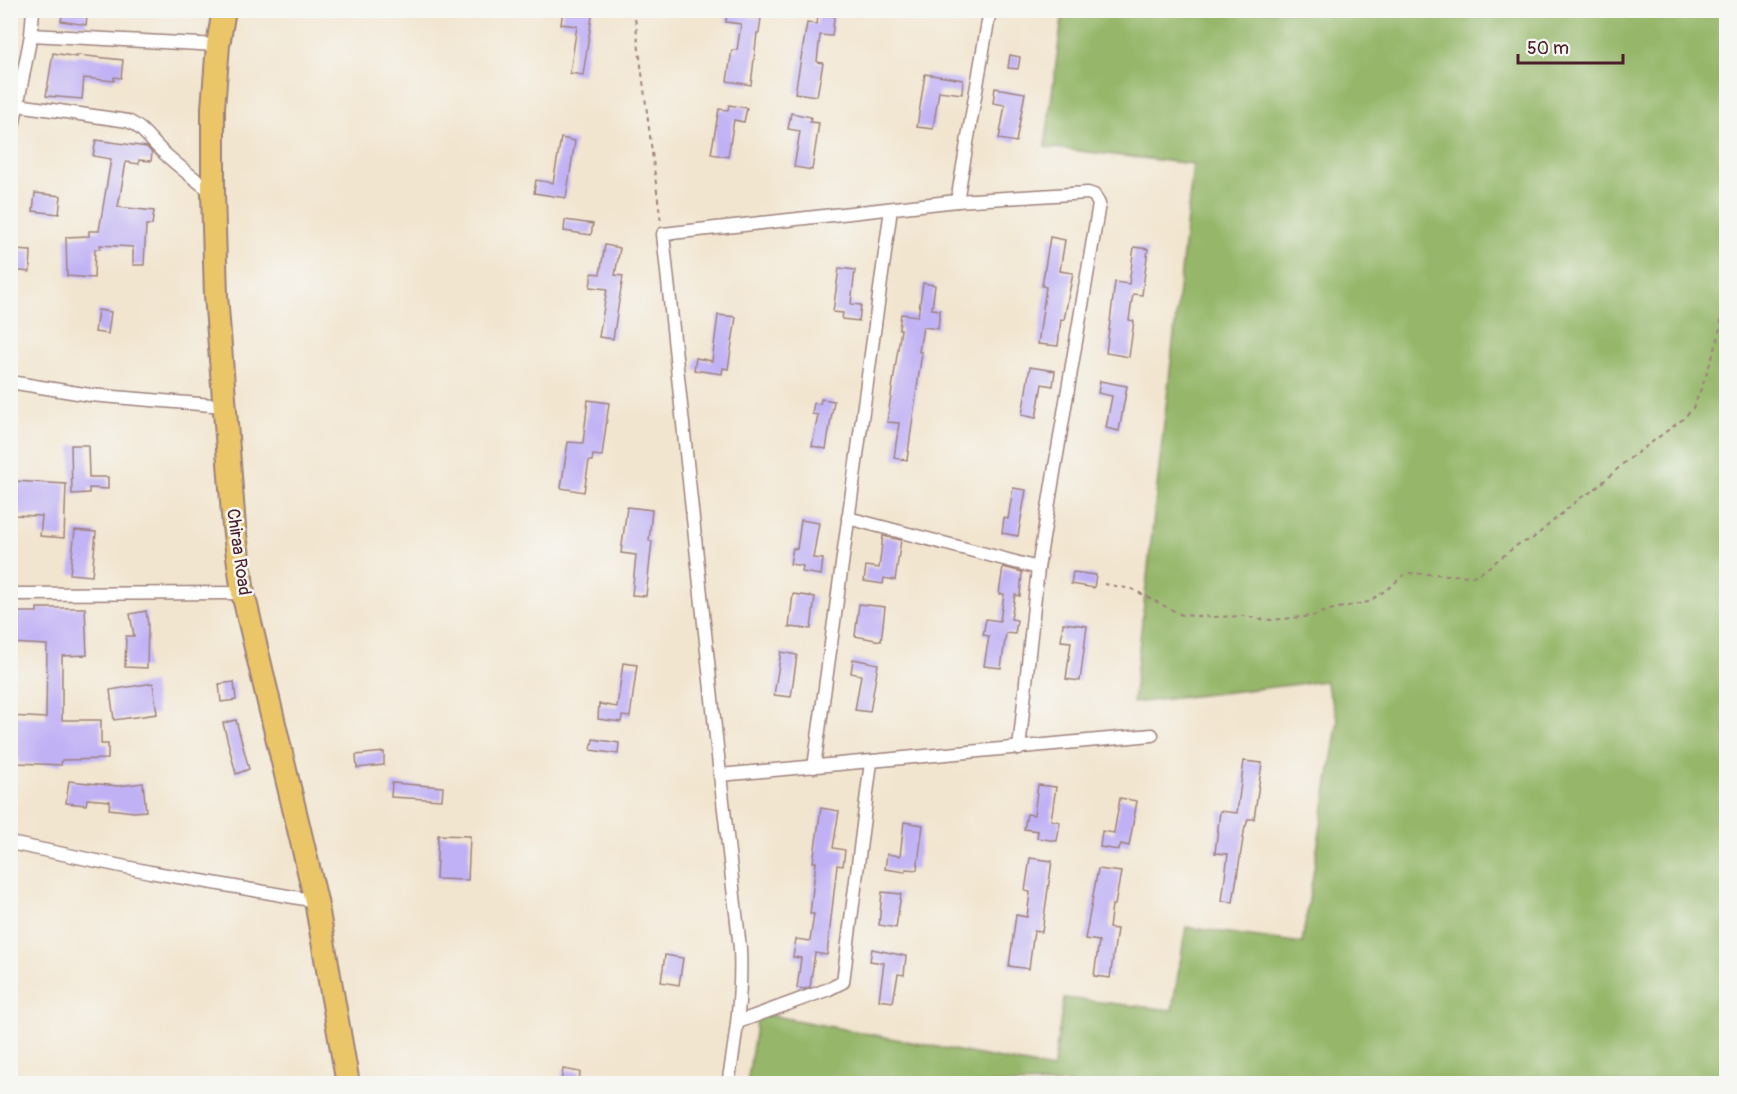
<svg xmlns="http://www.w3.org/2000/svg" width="1737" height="1094" font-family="Pangolin,sans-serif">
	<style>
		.forest { fill: #96b76a; stroke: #706b4a; stroke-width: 1.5 }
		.building { fill: #c0b1f5 }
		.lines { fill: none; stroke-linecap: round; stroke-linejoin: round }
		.street-casing { stroke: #9e827d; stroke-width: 15 }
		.highway-casing { stroke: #9e827d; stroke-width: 26 }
		.path { stroke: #9e827d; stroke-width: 2; stroke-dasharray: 4.5 4.5; stroke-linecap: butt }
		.street { stroke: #fff; stroke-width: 12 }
		.highway { stroke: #eac669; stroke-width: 22 }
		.labels { text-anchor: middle; stroke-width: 5; stroke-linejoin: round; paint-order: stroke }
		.street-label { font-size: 18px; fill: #4a1f2b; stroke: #f6f6f2 }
	</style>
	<rect width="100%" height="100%" fill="#f6f6f2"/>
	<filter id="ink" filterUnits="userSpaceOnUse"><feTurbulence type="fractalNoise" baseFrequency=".0167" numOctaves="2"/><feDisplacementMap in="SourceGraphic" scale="12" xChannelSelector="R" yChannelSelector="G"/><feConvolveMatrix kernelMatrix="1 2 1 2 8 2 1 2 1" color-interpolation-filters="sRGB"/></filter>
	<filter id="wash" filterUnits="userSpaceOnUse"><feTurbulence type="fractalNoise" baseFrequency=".008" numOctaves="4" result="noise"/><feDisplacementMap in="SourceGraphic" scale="24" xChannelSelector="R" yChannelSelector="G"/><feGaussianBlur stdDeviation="1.35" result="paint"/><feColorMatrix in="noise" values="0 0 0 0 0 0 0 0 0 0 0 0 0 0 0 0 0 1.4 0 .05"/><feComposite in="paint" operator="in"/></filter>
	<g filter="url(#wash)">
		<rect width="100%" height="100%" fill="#f2e5cf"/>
		<polygon class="forest" points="1063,11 1726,11 1726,1083 747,1084 758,1013 1053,1069 1064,998 1172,1010 1186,927 1302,943 1338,720 1325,681 1133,703 1193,164 1045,147"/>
		<g id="blocks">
			<g class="building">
				<polygon points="63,10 88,10 86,25 61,21"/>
				<polygon points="563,10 593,10 583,75 570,73 577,26 561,24"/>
				<polygon points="727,10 749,10 749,17 761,18 759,33 757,33 751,85 727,81 732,50 737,50 741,24 726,22"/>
				<polygon points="819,10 835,10 832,36 820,35 817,62 823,63 817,96 795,93 807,23 817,24"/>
				<polygon points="53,53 77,57 77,55 123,60 121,78 114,77 114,81 84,78 82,99 46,96"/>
				<polygon points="1010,55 1020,57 1018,69 1008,68"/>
				<polygon points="925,74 963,80 962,94 939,91 933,129 917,127"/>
				<polygon points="995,88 1025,93 1016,142 999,139 1005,105 993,103"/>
				<polygon points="729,105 747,108 744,122 734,120 728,157 711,154 719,109 728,110"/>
				<polygon points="791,113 811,117 810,122 819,123 812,170 794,167 800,131 788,129"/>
				<polygon points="561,138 575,141 566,198 534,193 536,180 553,183"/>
				<polygon points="96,140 147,147 152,153 151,161 139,160 139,164 126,162 118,207 154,211 152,225 146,225 144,265 133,265 133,247 100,245 100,249 95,249 94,278 67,276 66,237 89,236 89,231 99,231 111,159 93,156"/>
				<polygon points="35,193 61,196 59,214 33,211"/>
				<polygon points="565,220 593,224 591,235 564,231"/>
				<polygon points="1050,237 1065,240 1060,271 1073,273 1064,320 1061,319 1058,346 1038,344 1046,287 1042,286"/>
				<polygon points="605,245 620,248 615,275 623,276 613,339 599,337 607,289 590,287 592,273 600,274"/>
				<polygon points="1134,247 1148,249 1142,295 1133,294 1129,320 1134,321 1129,357 1106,353 1115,282 1129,284"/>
				<polygon points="13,250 31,251 30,272 12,270"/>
				<polygon points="839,268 855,270 851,304 861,305 859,321 842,319 843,313 833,312"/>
				<polygon points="923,283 935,285 932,309 940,310 938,329 923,327 919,352 922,352 907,460 894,458 899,423 887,422 901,329 899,329 901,314 918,316"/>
				<polygon points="98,310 111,312 108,334 95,332"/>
				<polygon points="718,315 736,317 728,369 723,368 722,374 694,370 696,358 712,361"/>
				<polygon points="1030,367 1055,371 1053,386 1042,384 1036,418 1022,415"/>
				<polygon points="1100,381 1127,386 1119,431 1106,428 1112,396 1098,393"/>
				<polygon points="821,399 834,401 826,449 812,446 818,415 812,414 814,403 820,404"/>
				<polygon points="588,400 609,403 602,456 593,455 592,461 589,461 584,492 561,488 568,442 583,443"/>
				<polygon points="71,445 88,445 89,477 108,477 108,489 89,488 89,493 72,494"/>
				<polygon points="13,481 66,484 64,538 40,536 42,516 10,515"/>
				<polygon points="1013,488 1026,490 1018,536 1002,533 1004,518 1008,519"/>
				<polygon points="627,507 652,510 649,541 652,541 646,596 632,595 636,555 621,553"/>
				<polygon points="801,520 819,523 813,558 823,559 821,575 802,572 803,566 790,564 793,548 797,549"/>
				<polygon points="75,530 96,532 92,576 70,574"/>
				<polygon points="883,536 901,540 895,580 884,578 883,584 864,581 866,566 879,568"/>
				<polygon points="1003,567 1022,572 1020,596 1015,595 1011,619 1017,620 1015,634 1006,633 1001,668 984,666 989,636 983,635 986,619 1000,621 1004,594 999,594"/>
				<polygon points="1073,572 1096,575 1094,588 1071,584"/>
				<polygon points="793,594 815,597 811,629 789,627"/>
				<polygon points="859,604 885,607 881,641 855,636"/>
				<polygon points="37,608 85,608 87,655 62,656 62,720 101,720 101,744 108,744 108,759 62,760 61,765 18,763 18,756 10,756 10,716 46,718 47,645 10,643 10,612 37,612"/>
				<polygon points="146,611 148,624 147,668 125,667 126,636 134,636 130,614"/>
				<polygon points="1063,623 1087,626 1080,681 1066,679 1071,642 1061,641"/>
				<polygon points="781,652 797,655 791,697 774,695"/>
				<polygon points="853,659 878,664 870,712 855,710 861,675 851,673"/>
				<polygon points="623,663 637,665 630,717 622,716 621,722 598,719 599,704 617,707"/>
				<polygon points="234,682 236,700 221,702 219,684"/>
				<polygon points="153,683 157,714 114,720 110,690"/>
				<polygon points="236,720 249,769 236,774 223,723"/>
				<polygon points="593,739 619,743 618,754 591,750"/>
				<polygon points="384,752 384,765 357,768 356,755"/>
				<polygon points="1244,761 1262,763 1254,819 1248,819 1246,826 1245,826 1233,902 1222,901 1228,854 1215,853 1220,811 1237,813"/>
				<polygon points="69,781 118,786 143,783 146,811 134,812 109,809 110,801 87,799 86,805 66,803"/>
				<polygon points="392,783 443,787 442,800 391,797"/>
				<polygon points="1038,785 1056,787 1051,820 1060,822 1057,841 1037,838 1038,831 1024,829 1027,814 1034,815"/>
				<polygon points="1120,798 1137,801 1129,846 1121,844 1119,850 1100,847 1102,831 1114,833"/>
				<polygon points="821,808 839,811 833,848 845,850 843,866 837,865 827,955 815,953 810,987 805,989 797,988 801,958 793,957 796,939 810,941 814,914 810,914 816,862 813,862"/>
				<polygon points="904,822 923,825 917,870 906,869 905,872 885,869 887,854 900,856"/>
				<polygon points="438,835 470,836 468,880 436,879"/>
				<polygon points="1030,858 1052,861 1042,932 1034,931 1029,969 1009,966 1016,915 1027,917 1030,892 1025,891"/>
				<polygon points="1098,869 1121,872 1115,905 1112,905 1109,928 1117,929 1110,978 1094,976 1099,941 1085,939"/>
				<polygon points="882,892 901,894 896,928 879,925"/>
				<polygon points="872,949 906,956 904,975 898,974 893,1002 879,1000 884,963 870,961"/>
				<polygon points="665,955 683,958 679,985 661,982"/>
				<polygon points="563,1069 580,1072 579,1083 561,1083"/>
			</g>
		</g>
	</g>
	<g filter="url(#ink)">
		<use href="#blocks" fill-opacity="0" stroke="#9e827d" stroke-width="1.5"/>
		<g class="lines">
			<defs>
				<g id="street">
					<polyline points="31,35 218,45"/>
					<path d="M18 105 128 121C144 128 151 142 164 153 179 167 196 180 213 193"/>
					<polyline points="10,142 31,35 33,10"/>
					<polyline points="957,201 990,10"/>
					<polyline points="10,382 90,395 224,406"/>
					<polyline points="848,518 1038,568"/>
					<polyline points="10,594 243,593"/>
					<polyline points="814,767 891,209"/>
					<polyline points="720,775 1152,735"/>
					<polyline points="10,843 150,872 316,901"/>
					<polyline points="738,1022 829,989 843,982 871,762"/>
					<path d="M728 1084C736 1038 742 994 740 948L720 775 663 234 957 201 1088 193 1094 195 1099 204 1038 568 1019 749"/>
				</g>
				<polyline id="highway" points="224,10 218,45 213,108 213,193 216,295 234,527 243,593 316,901 348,1084"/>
			</defs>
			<use href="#street" class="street-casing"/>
			<use href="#highway" class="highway-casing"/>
			<g class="path">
				<polyline points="634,10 661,223"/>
				<polyline points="1104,584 1132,589 1182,615 1212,617 1245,616 1259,619 1272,620 1313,616 1329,610 1368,602 1389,588 1406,573 1473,576 1481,573 1520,543 1531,540 1580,498 1594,490 1625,462 1683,419 1693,408 1703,384 1718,340 1721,321 1726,315"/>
			</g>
			<use href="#street" class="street"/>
			<use href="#highway" class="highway"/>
		</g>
	</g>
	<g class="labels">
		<g class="street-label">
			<text transform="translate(239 552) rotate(82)" y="6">Chiraa Road</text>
		</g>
	</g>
	<rect width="1737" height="1094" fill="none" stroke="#f6f6f2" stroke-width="36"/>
	<path d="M1518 54v9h105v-9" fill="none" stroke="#4a1f2b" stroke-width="3"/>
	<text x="1527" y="54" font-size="18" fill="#4a1f2b" stroke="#f6f6f2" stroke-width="4.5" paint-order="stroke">50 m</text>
</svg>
